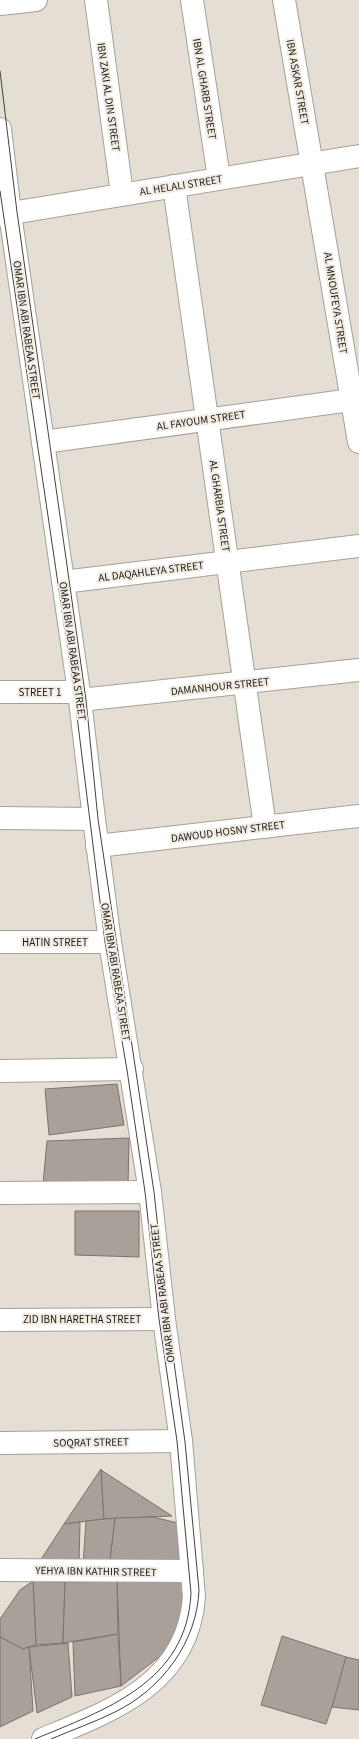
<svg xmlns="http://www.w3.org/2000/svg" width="359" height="1739" font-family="'Source Sans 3',sans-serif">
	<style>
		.building { fill: #a8a099; stroke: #7a726c }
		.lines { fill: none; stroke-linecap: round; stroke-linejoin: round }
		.minor-casing { stroke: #a6a097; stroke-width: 24 }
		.minor { stroke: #fff; stroke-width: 22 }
		.tram { stroke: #45423e; stroke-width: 1 }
		.labels { text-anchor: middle; stroke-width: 4; stroke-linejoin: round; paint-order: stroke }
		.street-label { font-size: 11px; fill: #1d1b18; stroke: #f2ebe2 }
	</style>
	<rect width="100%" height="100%" fill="#e4ded5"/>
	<g class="building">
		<polygon points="117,1084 124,1125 49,1135 45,1089"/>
		<polygon points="129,1138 128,1186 43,1184 47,1141"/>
		<polygon points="75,1211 139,1211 139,1257 75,1255"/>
		<polygon points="101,1469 104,1519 64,1524"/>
		<polygon points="101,1470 172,1516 104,1519"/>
		<polygon points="153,1517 178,1523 184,1567 109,1567 115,1518"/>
		<polygon points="115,1518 109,1567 83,1566 86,1521"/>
		<polygon points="80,1522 79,1564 34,1570 64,1524"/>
		<polygon points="184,1579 186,1597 171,1648 121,1686 117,1581"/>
		<polygon points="33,1581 65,1582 63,1643 36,1645"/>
		<polygon points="33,1581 36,1645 23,1649 0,1637 0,1619 20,1590"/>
		<polygon points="117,1581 118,1634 63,1643 65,1582"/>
		<polygon points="118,1634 121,1686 75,1696 73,1642"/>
		<polygon points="282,1636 349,1658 326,1724 261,1705"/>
		<polygon points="0,1637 23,1649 29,1647 33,1711 0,1727"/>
		<polygon points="68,1643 72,1697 37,1713 29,1647"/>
		<polygon points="346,1657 359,1660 359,1710 332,1707"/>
	</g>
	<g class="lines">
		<defs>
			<g id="minor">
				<polyline points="96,0 122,194"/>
				<polyline points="192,0 219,178"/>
				<polyline points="284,0 359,442"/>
				<polyline points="0,4 36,0"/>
				<path d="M0 129 10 213 79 692 94 819 110 942 150 1192 164 1319 181 1441 194 1597C188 1684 111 1711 43 1739"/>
				<polyline points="174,186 265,827"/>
				<polyline points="0,215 359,156"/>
				<polyline points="43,442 359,399"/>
				<polyline points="63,582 359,546"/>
				<polyline points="0,692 79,692"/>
				<polyline points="80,700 359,670"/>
				<polyline points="0,818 94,819"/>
				<polyline points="97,846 359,816"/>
				<polyline points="0,942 110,942"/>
				<polyline points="0,1071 132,1069"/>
				<polyline points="0,1193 150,1192"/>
				<polyline points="0,1320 164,1319"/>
				<polyline points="0,1443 181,1441"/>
				<polyline points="0,1570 192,1571"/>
			</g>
		</defs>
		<use href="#minor" class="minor-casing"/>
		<use href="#minor" class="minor"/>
		<g class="tram">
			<path d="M0 71 17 212 86 700 98 819 154 1192 168 1319 185 1442 199 1590C197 1642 162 1689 115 1712 95 1722 72 1730 51 1739"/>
			<path d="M0 191 74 692 105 942 127 1070 145 1192 159 1319 177 1441 191 1593C187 1683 104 1710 35 1739"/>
		</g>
	</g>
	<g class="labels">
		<g class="street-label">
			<text transform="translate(298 82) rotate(80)" y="4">IBN ASKAR STREET</text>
			<text transform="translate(205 89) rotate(81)" y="4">IBN AL GHARB STREET</text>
			<text transform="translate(109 97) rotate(82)" y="4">IBN ZAKI AL DIN STREET</text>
			<text transform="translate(181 185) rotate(-9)" y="4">AL HELALI STREET</text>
			<text transform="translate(336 303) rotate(81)" y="4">AL MNOUFEYA STREET</text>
			<text transform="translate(27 330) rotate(82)" y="4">OMAR IBN ABI RABEAA STREET</text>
			<text transform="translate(201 420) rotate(-8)" y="4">AL FAYOUM STREET</text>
			<text transform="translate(220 506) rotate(82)" y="4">AL GHARBIA STREET</text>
			<text transform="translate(151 571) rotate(-7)" y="4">AL DAQAHLEYA STREET</text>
			<text transform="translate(73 651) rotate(82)" y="4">OMAR IBN ABI RABEAA STREET</text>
			<text transform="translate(220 686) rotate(-6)" y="4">DAMANHOUR STREET</text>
			<text x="40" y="696">STREET 1</text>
			<text transform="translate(228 831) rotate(-7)" y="4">DAWOUD HOSNY STREET</text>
			<text x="55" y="946">HATIN STREET</text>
			<text transform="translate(116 972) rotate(81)" y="4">OMAR IBN ABI RABEAA STREET</text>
			<text transform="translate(162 1293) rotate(-97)" y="4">OMAR IBN ABI RABEAA STREET</text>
			<text x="82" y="1323">ZID IBN HARETHA STREET</text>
			<text transform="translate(91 1442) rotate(-1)" y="4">SOQRAT STREET</text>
			<text transform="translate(96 1571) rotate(1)" y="4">YEHYA IBN KATHIR STREET</text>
		</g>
	</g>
</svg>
